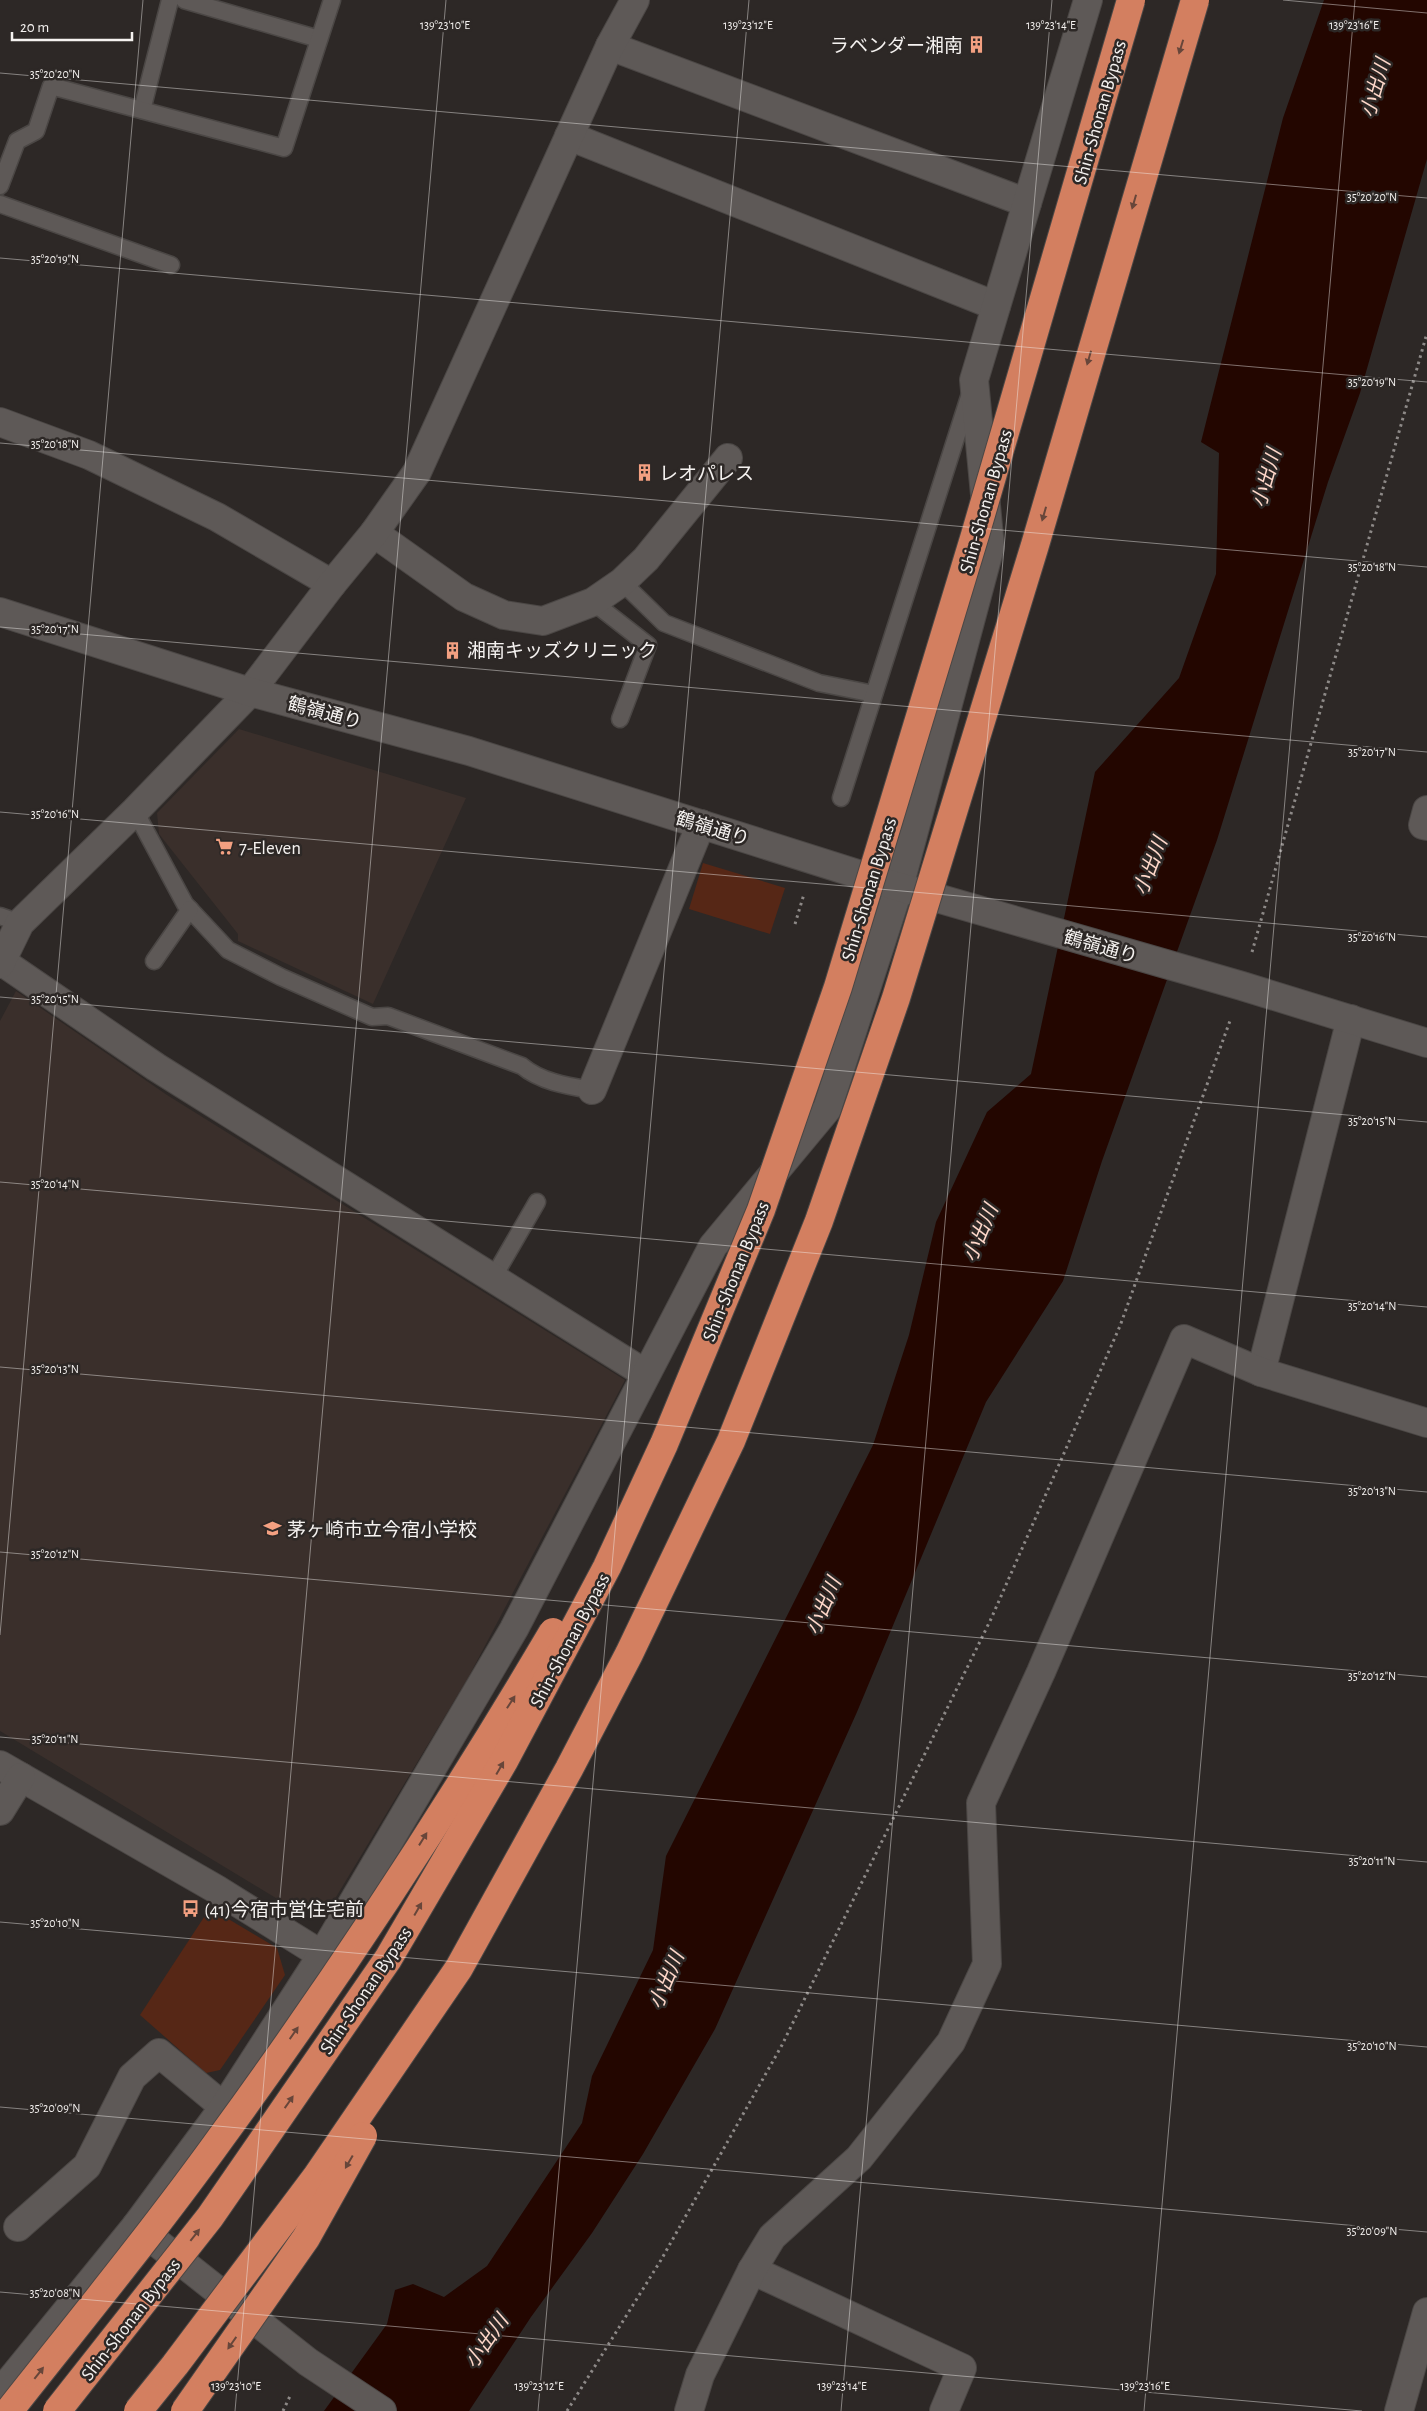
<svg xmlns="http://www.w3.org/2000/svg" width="1427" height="2411" font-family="'Alegreya Sans','Noto Sans JP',sans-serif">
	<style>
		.built { fill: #3a2f2b }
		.green { fill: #562716 }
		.water { fill: #230600 }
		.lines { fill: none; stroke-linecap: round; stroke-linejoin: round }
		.lane-casing { stroke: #4b4745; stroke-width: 19 }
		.street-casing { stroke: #4b4745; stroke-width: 30 }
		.secondary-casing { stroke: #4b4745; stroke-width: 30 }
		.path { stroke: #8d8987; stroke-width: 3; stroke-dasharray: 2.5 4; stroke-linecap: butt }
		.lane { stroke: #5e5957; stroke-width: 16 }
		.street { stroke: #5e5957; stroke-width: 28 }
		.secondary { stroke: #5e5957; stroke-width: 28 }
		.highway-bridge-casing { stroke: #4b4745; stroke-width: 30; stroke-linecap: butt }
		.highway-bridge { stroke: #d37f60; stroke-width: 28 }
		.oneway { fill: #67463a }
		.ticks { fill: none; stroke: #f5f2f0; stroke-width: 1; stroke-opacity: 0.45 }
		.labels { text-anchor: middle; stroke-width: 5; stroke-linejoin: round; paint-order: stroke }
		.poi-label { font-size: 19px; fill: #f5f2f0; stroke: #2d2826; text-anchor: start }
		.street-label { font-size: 19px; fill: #f5f2f0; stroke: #2d2826 }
		.water-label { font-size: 20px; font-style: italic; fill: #ffd8ca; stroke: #2d2826 }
		.ticks-label { font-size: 12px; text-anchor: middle; fill: #f5f2f0; stroke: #2d2826; stroke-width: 5; stroke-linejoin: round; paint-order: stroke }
	</style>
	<rect width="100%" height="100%" fill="#2d2826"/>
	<g class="built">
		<polygon points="239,729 466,798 373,1004 238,941 238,934 159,834 157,813"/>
		<polygon points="16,991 167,1095 625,1380 468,1678 327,1912 294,1909 0,1731 0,1021"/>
	</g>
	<g class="green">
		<polygon points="703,863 785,888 770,934 689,909"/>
		<polygon points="210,1908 277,1948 285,1975 220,2070 206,2073 140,2015"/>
	</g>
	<polygon class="water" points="1324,0 1427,0 1427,159 1360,393 1328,482 1217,840 1102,1161 1063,1281 986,1402 857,1712 715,2029 643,2154 592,2233 531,2317 469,2411 324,2411 387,2324 395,2290 413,2284 444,2297 487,2266 582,2123 592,2076 653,1950 666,1856 873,1445 909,1335 936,1222 987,1112 1031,1074 1095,772 1179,678 1216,574 1219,453 1201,442 1283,118"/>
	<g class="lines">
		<defs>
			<g id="lane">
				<polyline points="184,0 319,39"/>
				<polyline points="142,110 170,0"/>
				<polyline points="0,186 17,141 36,131 51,86 284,148 332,0"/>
				<polyline points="0,204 171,265"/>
				<polyline points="622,582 664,623 819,683 874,694"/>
				<polyline points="593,602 648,645 620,719"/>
				<polyline points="841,798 970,394"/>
				<path d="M135 811 185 904 228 950 281 977 372 1017 388 1016 522 1066C541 1082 568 1086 592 1090"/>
				<polyline points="0,916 20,923"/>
				<polyline points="154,961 190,909"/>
				<polyline points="493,1278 537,1202"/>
			</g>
			<g id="street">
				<polyline points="610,46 1027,203"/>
				<polyline points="569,136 996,306"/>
				<polyline points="0,422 89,455 217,517 332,584"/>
				<polyline points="374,533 464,597 504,615 543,621 593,602 622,582 646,559 728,458"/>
				<polyline points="1427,810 1423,825 1427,826"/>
				<polyline points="1,961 156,1067 646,1374"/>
				<polyline points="0,964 20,923 135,811 250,692 332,584 374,533 417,472 610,46 635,0"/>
				<polyline points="592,1090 701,824"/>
				<polyline points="1261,1372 1351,1019"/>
				<polyline points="0,1765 216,1889 322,1955"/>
				<polyline points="0,1811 21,1777"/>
				<polyline points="18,2227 87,2166 132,2077 159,2053 224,2107"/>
				<polyline points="752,2270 962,2368 944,2411"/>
				<polyline points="0,2393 136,2226"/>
				<polyline points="382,2411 308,2362 136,2226 224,2107 322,1955 514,1629 713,1246 827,1109 899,887 990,547 974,380 1088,0"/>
				<polyline points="689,2411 700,2375 752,2270 772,2237 859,2158 951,2042 987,1964 981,1803 1041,1672 1184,1339 1261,1372 1427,1423"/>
			</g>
			<g id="secondary">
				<polyline points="0,612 250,692 469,751 899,887 1242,986 1427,1043"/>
				<polyline points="1399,2411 1427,2312"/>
			</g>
		</defs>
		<use href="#lane" class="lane-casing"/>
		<use href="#street" class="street-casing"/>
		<use href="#secondary" class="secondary-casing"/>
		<g class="path">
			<polyline points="795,924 804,894"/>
			<polyline points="1252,952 1427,333"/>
			<polyline points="283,2411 291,2394"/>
			<polyline points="567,2411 661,2260 782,2045 991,1619 1120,1326 1231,1018"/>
		</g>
		<use href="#lane" class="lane"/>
		<use href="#street" class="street"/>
		<use href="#secondary" class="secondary"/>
		<defs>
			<g id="highway-bridge">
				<path d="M9 2411C80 2321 153 2232 220 2139 339 1976 450 1806 553 1632"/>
				<polyline points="57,2411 210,2217 388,1959 504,1761 607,1567 664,1444 761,1210 838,987 975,535 1131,0"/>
				<polyline points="138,2411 175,2365 317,2176 459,1968 569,1769 629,1654 731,1441 819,1221 896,998 1035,545 1195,0"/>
				<polyline points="185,2411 306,2238 363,2136"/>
			</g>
		</defs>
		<use href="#highway-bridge" class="highway-bridge-casing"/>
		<use href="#highway-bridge" class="highway-bridge"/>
	</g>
	<defs><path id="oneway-solid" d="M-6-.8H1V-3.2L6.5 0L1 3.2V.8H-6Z" transform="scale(1.25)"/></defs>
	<g class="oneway">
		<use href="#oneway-solid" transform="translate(1181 47) rotate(107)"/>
		<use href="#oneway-solid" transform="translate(1134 202) rotate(106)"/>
		<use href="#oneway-solid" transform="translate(1089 358) rotate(106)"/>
		<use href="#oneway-solid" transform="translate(1044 514) rotate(106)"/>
		<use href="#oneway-solid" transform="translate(511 1702) rotate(-57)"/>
		<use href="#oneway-solid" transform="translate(500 1768) rotate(-60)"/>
		<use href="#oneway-solid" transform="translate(423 1839) rotate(-58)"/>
		<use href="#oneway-solid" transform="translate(418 1909) rotate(-60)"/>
		<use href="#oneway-solid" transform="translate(294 2033) rotate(-55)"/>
		<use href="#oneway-solid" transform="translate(289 2102) rotate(-55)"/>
		<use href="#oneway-solid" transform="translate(349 2162) rotate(120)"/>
		<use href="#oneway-solid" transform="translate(195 2235) rotate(-52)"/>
		<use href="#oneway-solid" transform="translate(232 2343) rotate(125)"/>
		<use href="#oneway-solid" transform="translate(39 2373) rotate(-52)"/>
	</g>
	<path class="ticks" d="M1283 0 1427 13M0 73 1427 198M0 258 1427 382M0 443 1427 567M0 627 1427 752M0 812 1427 937M0 997 1427 1122M0 1182 1427 1307M0 1367 1427 1492M0 1552 1427 1677M0 1635 143 0M0 1737 1427 1862M0 1922 1427 2047M0 2107 1427 2232M0 2292 1362 2411M235 2411 446 0M538 2411 749 0M841 2411 1052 0M1144 2411 1355 0"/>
	<defs>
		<symbol id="building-bare" viewBox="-9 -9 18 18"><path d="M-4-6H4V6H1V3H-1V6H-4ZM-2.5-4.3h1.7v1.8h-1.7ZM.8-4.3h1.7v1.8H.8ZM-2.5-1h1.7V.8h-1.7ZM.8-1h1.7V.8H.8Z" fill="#f3a081" stroke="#2d2826" stroke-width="2.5" paint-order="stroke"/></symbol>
		<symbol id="supermarket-bare" viewBox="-9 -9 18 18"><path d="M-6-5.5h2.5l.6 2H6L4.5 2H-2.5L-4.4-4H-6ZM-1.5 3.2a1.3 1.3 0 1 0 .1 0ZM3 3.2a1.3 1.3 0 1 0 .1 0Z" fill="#f3a081" stroke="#2d2826" stroke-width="2.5" paint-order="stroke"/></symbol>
		<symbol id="school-bare" viewBox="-9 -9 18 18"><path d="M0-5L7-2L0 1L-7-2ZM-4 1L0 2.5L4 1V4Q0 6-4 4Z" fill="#f3a081" stroke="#2d2826" stroke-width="2.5" paint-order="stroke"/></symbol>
		<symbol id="bus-bare" viewBox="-9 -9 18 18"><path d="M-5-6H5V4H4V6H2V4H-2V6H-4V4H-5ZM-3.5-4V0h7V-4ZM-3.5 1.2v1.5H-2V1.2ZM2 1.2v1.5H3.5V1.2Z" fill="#f3a081" stroke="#2d2826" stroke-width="2.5" paint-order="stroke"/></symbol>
	</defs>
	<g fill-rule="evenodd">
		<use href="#building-bare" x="964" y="32" width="25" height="25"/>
		<use href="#building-bare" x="632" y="460" width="25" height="25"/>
		<use href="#building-bare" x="440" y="638" width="25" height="25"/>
		<use href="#supermarket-bare" x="212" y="834" width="25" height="25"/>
		<use href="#school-bare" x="260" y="1516" width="25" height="25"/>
		<use href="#bus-bare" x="178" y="1896" width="25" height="25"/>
	</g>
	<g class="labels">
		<g class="poi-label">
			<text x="963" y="52" text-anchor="end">ラベンダー湘南</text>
			<text x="659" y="480">レオパレス</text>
			<text x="467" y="657">湘南キッズクリニック</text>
			<text x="239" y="854">7-Eleven</text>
			<text x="287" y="1536">茅ヶ崎市立今宿小学校</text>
			<text x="204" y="1916">(41)今宿市営住宅前</text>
		</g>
		<g class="street-label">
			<text transform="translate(1099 112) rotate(-74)" y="7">Shin-Shonan Bypass</text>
			<text transform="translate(985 501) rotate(-74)" y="7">Shin-Shonan Bypass</text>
			<text transform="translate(325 712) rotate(15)" y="7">鶴嶺通り</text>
			<text transform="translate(713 828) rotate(17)" y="7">鶴嶺通り</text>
			<text transform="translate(868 889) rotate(-73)" y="7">Shin-Shonan Bypass</text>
			<text transform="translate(1101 946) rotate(16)" y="7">鶴嶺通り</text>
			<text transform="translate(735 1271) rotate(-68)" y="7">Shin-Shonan Bypass</text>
			<text transform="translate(569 1640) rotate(-62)" y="7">Shin-Shonan Bypass</text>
			<text transform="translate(365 1990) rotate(-56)" y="7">Shin-Shonan Bypass</text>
			<text transform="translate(130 2319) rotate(-52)" y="7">Shin-Shonan Bypass</text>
		</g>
		<g class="water-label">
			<text transform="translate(1375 88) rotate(-74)" y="7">小出川</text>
			<text transform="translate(1266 478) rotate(-74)" y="7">小出川</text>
			<text transform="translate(1150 866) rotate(-69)" y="7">小出川</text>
			<text transform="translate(980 1233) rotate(-67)" y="7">小出川</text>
			<text transform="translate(823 1606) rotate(-67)" y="7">小出川</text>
			<text transform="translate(666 1980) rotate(-67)" y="7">小出川</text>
			<text transform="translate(486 2341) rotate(-55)" y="7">小出川</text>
		</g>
	</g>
	<g class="ticks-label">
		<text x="445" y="29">139°23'10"E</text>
		<text x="748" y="29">139°23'12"E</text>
		<text x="1051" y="29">139°23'14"E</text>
		<text x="1354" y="29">139°23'16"E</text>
		<text x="55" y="78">35°20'20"N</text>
		<text x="1372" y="201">35°20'20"N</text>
		<text x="55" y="263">35°20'19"N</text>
		<text x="1372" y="386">35°20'19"N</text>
		<text x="55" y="448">35°20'18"N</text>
		<text x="1372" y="571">35°20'18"N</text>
		<text x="55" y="633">35°20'17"N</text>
		<text x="1372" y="756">35°20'17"N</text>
		<text x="55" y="818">35°20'16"N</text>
		<text x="1372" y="941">35°20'16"N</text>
		<text x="55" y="1003">35°20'15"N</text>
		<text x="1372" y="1125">35°20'15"N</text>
		<text x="55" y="1188">35°20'14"N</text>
		<text x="1372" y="1310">35°20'14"N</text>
		<text x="55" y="1373">35°20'13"N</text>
		<text x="1372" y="1495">35°20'13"N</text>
		<text x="55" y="1558">35°20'12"N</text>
		<text x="1372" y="1680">35°20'12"N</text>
		<text x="55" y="1743">35°20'11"N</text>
		<text x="1372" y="1865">35°20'11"N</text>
		<text x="55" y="1927">35°20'10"N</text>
		<text x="1372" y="2050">35°20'10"N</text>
		<text x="55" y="2112">35°20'09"N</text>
		<text x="1372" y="2235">35°20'09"N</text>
		<text x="55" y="2297">35°20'08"N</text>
		<text x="236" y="2390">139°23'10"E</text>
		<text x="539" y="2390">139°23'12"E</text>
		<text x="842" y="2390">139°23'14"E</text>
		<text x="1145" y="2390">139°23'16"E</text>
	</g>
	<path d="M12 32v8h120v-8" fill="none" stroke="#f5f2f0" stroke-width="2.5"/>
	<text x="20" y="32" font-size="15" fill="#f5f2f0" stroke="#2d2826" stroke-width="4" paint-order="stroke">20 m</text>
</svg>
